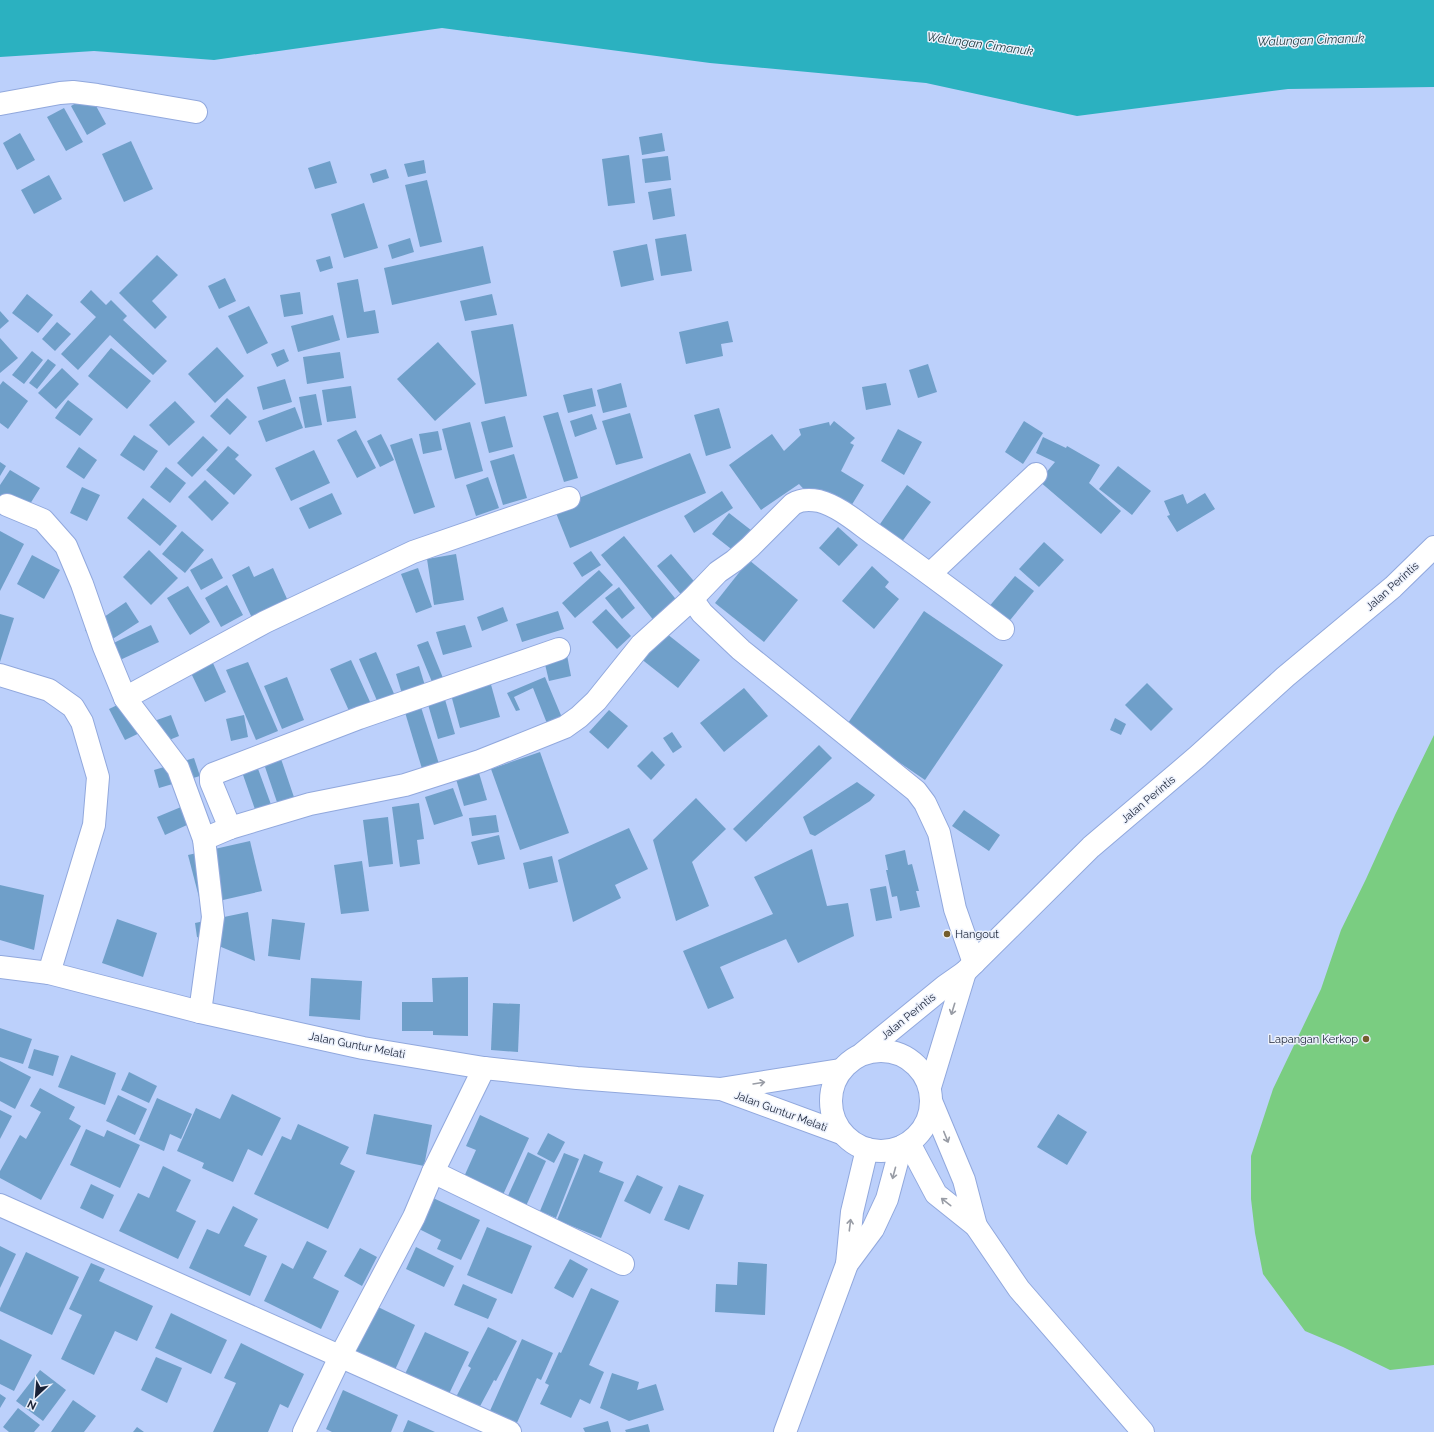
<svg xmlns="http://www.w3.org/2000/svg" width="1434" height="1432" font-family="Raleway,sans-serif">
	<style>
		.pitch { fill: #7acd81 }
		.water { fill: #2bb1c0 }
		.building { fill: #6f9fc9 }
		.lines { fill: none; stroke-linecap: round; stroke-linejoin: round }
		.street-casing { stroke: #91a8dd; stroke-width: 24 }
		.secondary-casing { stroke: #91a8dd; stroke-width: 24 }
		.street { stroke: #fff; stroke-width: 22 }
		.secondary { stroke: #fff; stroke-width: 22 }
		.oneway { stroke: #989ca5 }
		.poi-dot { fill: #745e2e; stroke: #ecf1fc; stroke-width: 1.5 }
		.labels { text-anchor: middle; stroke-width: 3; stroke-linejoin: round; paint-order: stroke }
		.street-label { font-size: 11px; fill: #1a2337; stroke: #ecf1fc }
		.poi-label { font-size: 11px; fill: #1a2337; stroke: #ecf1fc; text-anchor: start }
		.water-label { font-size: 12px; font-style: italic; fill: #213d40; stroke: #ecf1fc }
	</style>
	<rect width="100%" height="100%" fill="#bcd0fb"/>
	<polygon class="pitch" points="1434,735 1434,1365 1390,1370 1343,1347 1305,1331 1263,1274 1255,1233 1251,1199 1251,1156 1273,1089 1321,989 1341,930 1366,879 1395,815"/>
	<polygon class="water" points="0,0 1434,0 1434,87 1288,89 1077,116 926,83 710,63 442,28 214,60 94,51 0,57"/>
	<g class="building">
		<polygon points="90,95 106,124 87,135 71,106"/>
		<polygon points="64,108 83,142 66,151 47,117"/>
		<polygon points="20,133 35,160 17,170 3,143"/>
		<polygon points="662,133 665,151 642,155 639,137"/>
		<polygon points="131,141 153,189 124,202 102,154"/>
		<polygon points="629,155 635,203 608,206 602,159"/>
		<polygon points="668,156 671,180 645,183 642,159"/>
		<polygon points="424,160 426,173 408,177 404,164"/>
		<polygon points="330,161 337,183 315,189 308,168"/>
		<polygon points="386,169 389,178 373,183 370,174"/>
		<polygon points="49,175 62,199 34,214 21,190"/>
		<polygon points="427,180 442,242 420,247 405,185"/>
		<polygon points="671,188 675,216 653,220 648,192"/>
		<polygon points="364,203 378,248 344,258 331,214"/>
		<polygon points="686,234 692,271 661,276 655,239"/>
		<polygon points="410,238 414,252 392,259 388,245"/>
		<polygon points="647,244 654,280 621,287 613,251"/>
		<polygon points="483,246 491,283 392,305 384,268"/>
		<polygon points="157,255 178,275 152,301 167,317 155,329 119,293"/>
		<polygon points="330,256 333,268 320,272 316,260"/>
		<polygon points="225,278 236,301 219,309 208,286"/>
		<polygon points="358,279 364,312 375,310 379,333 347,338 337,283"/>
		<polygon points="91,290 106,305 111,300 127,316 123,320 167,361 153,375 110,335 78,370 61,354 96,317 80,302"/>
		<polygon points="300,292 303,314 284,317 280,295"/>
		<polygon points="27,294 53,315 38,333 12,313"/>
		<polygon points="492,294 497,315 465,321 460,301"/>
		<polygon points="249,306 268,343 247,354 228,316"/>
		<polygon points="0,311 9,321 0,329"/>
		<polygon points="333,315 340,340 298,352 291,326"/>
		<polygon points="728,321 733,342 721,344 723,356 686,364 679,332"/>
		<polygon points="57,322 71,334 55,351 42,339"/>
		<polygon points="513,324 527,396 485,404 471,331"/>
		<polygon points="0,338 18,358 0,373"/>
		<polygon points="438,342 476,384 435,421 397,379"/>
		<polygon points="217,347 244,376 215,403 188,374"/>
		<polygon points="111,348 151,381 127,409 88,376"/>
		<polygon points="284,349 289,361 277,367 271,354"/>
		<polygon points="32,351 43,360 24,384 12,375"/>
		<polygon points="340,352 344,378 307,384 303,357"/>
		<polygon points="48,359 56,365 37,389 29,383"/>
		<polygon points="928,364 937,392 918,398 909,370"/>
		<polygon points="62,368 79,384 56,409 38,393"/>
		<polygon points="285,379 292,402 263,410 257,387"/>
		<polygon points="3,381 28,401 8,429 0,423 0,385"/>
		<polygon points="621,383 627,407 603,413 597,390"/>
		<polygon points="886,383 891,405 866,410 862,387"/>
		<polygon points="351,386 356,418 327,422 322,390"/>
		<polygon points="592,388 596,406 568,413 563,395"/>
		<polygon points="316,394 322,425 305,428 299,397"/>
		<polygon points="227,398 247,417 230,435 210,416"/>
		<polygon points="68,400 93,419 80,436 55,418"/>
		<polygon points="175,401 195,422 169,446 149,425"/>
		<polygon points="295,407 303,428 266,442 258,421"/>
		<polygon points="719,408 731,448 706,456 694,415"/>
		<polygon points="558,412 578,478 564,482 543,416"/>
		<polygon points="630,413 643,458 616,465 602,421"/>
		<polygon points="592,414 597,429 575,437 570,421"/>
		<polygon points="505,416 513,447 489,453 481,422"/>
		<polygon points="834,421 855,438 850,443 854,445 841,471 864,485 848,511 811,497 799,484 761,510 729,465 772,434 784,451 801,435 799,429 829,422 830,426"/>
		<polygon points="1024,421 1043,433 1023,464 1005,452"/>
		<polygon points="470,422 483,471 455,479 442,429"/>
		<polygon points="898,429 922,442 904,475 881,461"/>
		<polygon points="356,430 376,468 357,478 337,440"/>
		<polygon points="438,431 442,450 423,454 419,434"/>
		<polygon points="381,434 394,460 380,467 367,441"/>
		<polygon points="134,435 158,451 144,471 120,455"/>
		<polygon points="203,436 218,450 192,477 177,463"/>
		<polygon points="1043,437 1066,448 1067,446 1100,465 1089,483 1121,511 1101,534 1039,481 1055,462 1036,453"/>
		<polygon points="412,438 435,507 414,514 390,445"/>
		<polygon points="228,446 239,455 235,459 252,475 234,495 206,470"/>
		<polygon points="79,447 97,460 84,479 66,467"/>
		<polygon points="314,450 330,483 291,501 275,468"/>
		<polygon points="690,453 706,493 570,548 554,508"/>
		<polygon points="514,454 527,498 503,505 490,461"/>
		<polygon points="0,462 6,466 0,476"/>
		<polygon points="1118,466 1151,491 1132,515 1099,489"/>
		<polygon points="166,467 186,483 170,503 150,487"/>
		<polygon points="10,470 40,488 25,512 0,498 0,485"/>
		<polygon points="488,477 499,508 476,516 466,485"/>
		<polygon points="205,480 229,503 212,521 188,497"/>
		<polygon points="907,485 931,502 901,543 878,527"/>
		<polygon points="82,487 100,495 87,521 70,513"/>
		<polygon points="722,491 733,508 694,533 684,516"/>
		<polygon points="332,493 342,514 309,529 299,508"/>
		<polygon points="1205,493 1215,509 1177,532 1167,516 1170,515 1164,501 1183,494 1187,504"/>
		<polygon points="143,498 177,526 160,546 127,518"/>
		<polygon points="729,513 756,534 739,555 712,534"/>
		<polygon points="838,527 858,545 839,566 819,548"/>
		<polygon points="0,531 24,544 0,591"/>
		<polygon points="182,531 204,550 185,573 162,554"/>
		<polygon points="624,536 679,603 655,622 601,555"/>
		<polygon points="1044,542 1064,560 1039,587 1019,569"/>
		<polygon points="149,550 178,578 151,605 123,577"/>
		<polygon points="591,551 601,565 582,577 573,563"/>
		<polygon points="456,554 464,600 434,605 427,559"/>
		<polygon points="671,554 698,586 684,598 657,566"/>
		<polygon points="32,555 60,570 44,599 17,584"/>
		<polygon points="212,558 223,578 201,590 190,570"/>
		<polygon points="749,560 798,600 764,642 715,603"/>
		<polygon points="249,566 254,577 273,568 288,601 252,618 232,575"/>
		<polygon points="872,566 889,582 885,587 899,599 874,629 842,601"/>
		<polygon points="418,568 432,607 416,613 401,574"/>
		<polygon points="599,570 613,585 575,618 562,603"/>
		<polygon points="1015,576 1034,591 1006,625 987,609"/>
		<polygon points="227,585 243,615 221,627 205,598"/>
		<polygon points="188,586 210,622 190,635 167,598"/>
		<polygon points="619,587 635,608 622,619 605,598"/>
		<polygon points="126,602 139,622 97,649 85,630"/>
		<polygon points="503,607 508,621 482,631 477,617"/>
		<polygon points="606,609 631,636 617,649 592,622"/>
		<polygon points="558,611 564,629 522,642 516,624"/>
		<polygon points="924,611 1003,665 925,780 846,726"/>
		<polygon points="0,614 14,618 0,662"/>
		<polygon points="151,625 159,642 107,666 99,650"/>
		<polygon points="465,625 472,647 443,655 436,632"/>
		<polygon points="662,630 700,660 678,688 640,658"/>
		<polygon points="428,641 443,678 432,682 417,645"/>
		<polygon points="566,650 571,676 549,681 543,656"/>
		<polygon points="376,652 395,696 378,703 359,659"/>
		<polygon points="351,660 371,704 350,713 330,669"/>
		<polygon points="212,661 226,692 205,702 190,671"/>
		<polygon points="248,662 278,731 256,740 226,670"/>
		<polygon points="419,666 426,689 403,697 396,674"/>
		<polygon points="287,677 304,720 282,729 264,686"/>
		<polygon points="545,677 563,720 548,726 533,688 514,697 520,710 516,711 507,693"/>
		<polygon points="490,681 500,717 460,728 450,691"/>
		<polygon points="1147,683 1173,709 1151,731 1125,705"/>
		<polygon points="744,688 768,716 724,752 700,723"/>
		<polygon points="444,696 455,734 438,739 427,701"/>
		<polygon points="134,697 150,728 125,740 109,709"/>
		<polygon points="420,704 440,767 423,772 404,709"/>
		<polygon points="609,710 628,726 608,749 589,732"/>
		<polygon points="171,715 179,736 162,743 154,721"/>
		<polygon points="244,715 248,737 231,741 226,719"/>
		<polygon points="1115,718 1126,724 1121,735 1110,730"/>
		<polygon points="672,732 682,747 673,753 663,738"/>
		<polygon points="819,745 832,758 746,842 733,829"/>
		<polygon points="652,751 665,765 651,780 637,766"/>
		<polygon points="540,752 569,833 520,850 491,769"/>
		<polygon points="280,756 297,806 280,811 263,761"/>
		<polygon points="194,758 200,776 159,788 154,770"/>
		<polygon points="257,766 273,810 257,815 242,772"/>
		<polygon points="479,773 487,800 464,806 456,779"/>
		<polygon points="857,782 875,795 870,801 815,836 810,834 803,817"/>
		<polygon points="453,788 463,816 434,825 425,797"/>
		<polygon points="696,798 726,829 692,862 709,906 676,921 653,840"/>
		<polygon points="419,803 424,839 417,840 420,864 400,867 392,807"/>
		<polygon points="181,807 187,825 165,835 157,817"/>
		<polygon points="964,810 1000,835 989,851 952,826"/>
		<polygon points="496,815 499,832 472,836 469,818"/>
		<polygon points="388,817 393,864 369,867 363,820"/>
		<polygon points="629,828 648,869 615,885 621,898 573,922 558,860"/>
		<polygon points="499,835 505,859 478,865 471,842"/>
		<polygon points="250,841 262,891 201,905 188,855"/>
		<polygon points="812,849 827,906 848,903 854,936 837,944 798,963 786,939 720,967 734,998 708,1009 683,951 773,914 754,877"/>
		<polygon points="905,850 908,865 912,864 919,891 916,891 920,907 900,911 897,896 892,897 886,870 888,870 885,855"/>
		<polygon points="552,856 558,882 529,889 523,863"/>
		<polygon points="362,861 369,911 341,914 334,865"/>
		<polygon points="0,885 44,895 34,950 0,940"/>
		<polygon points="886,886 892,918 876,921 870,889"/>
		<polygon points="248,912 255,961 197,937 195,923"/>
		<polygon points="117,919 157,933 143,977 102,963"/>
		<polygon points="272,919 305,923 300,960 268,956"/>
		<polygon points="468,977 468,1036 433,1035 433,1031 402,1031 402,1002 433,1002 432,978"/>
		<polygon points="311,978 362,981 360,1020 309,1016"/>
		<polygon points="493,1003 520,1004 518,1052 491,1050"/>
		<polygon points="0,1028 32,1039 23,1064 0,1057"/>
		<polygon points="34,1049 59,1056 53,1076 28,1068"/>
		<polygon points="71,1055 116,1073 105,1105 58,1087"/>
		<polygon points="0,1061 31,1077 15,1109 0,1101"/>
		<polygon points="129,1072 157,1086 149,1103 121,1090"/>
		<polygon points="40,1088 75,1107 69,1119 81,1126 41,1200 0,1178 0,1171 20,1135 26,1139 41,1112 30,1106"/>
		<polygon points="232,1094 281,1118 262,1156 248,1149 233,1182 202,1168 204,1163 177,1151 196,1108 220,1119"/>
		<polygon points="118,1095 147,1109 135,1135 106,1121"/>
		<polygon points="157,1098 192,1114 181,1139 170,1134 164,1151 139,1140"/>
		<polygon points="0,1110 12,1116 0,1139"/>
		<polygon points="374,1114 432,1125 424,1166 366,1154"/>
		<polygon points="1058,1114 1087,1132 1067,1165 1037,1147"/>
		<polygon points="480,1115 529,1138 502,1197 463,1179 476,1150 466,1146"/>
		<polygon points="298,1124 349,1147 340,1164 355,1171 328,1229 254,1194 282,1136 291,1140"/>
		<polygon points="86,1129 104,1137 107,1130 140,1145 120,1188 70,1165"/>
		<polygon points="548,1133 565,1142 554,1163 537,1154"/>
		<polygon points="528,1152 546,1161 526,1206 507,1198"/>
		<polygon points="564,1153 579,1159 556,1218 540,1211"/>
		<polygon points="584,1154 603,1162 599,1172 624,1182 601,1238 557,1220"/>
		<polygon points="163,1166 191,1180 176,1211 196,1221 178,1259 119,1231 138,1193 149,1198"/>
		<polygon points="637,1175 663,1187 650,1214 624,1201"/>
		<polygon points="91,1184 114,1195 103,1219 80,1208"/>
		<polygon points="679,1185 704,1195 689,1230 664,1220"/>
		<polygon points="431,1197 480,1220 461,1260 437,1249 441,1240 417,1228"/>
		<polygon points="233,1206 258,1219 244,1246 267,1256 250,1296 189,1268 207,1229 219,1234"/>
		<polygon points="487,1227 532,1246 512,1294 467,1275"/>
		<polygon points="307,1241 327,1251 313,1278 339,1291 321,1329 264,1301 282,1263 293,1269"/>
		<polygon points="0,1246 16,1254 0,1288"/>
		<polygon points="416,1247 454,1266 444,1287 406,1269"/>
		<polygon points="360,1248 377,1257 362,1286 344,1276"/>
		<polygon points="26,1252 79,1277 52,1335 0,1311 0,1308"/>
		<polygon points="570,1259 588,1269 573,1298 554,1288"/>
		<polygon points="738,1262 767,1264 765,1315 715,1312 716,1284 737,1285"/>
		<polygon points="91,1263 105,1269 99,1281 153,1306 137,1341 115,1331 94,1375 61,1359 82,1315 69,1309"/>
		<polygon points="463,1284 497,1299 488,1319 454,1305"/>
		<polygon points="591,1288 619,1301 589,1365 604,1372 590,1404 580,1399 571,1418 540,1404 549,1385 545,1383 559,1352 561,1353"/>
		<polygon points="376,1306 415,1325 395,1370 355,1351"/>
		<polygon points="171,1313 227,1340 211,1374 155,1348"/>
		<polygon points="488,1327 517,1341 496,1381 494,1380 478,1410 455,1399 471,1368 468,1366"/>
		<polygon points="425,1332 469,1352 449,1394 405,1374"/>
		<polygon points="0,1339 32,1355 14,1391 0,1384"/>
		<polygon points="522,1339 553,1353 541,1380 537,1378 516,1425 489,1413"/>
		<polygon points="241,1343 304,1374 288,1408 280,1404 268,1432 213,1432 236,1383 224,1378"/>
		<polygon points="156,1357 182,1368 167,1403 141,1390"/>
		<polygon points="40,1370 66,1390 43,1421 16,1401"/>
		<polygon points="612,1373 639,1382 637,1390 656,1384 664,1410 629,1421 600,1408"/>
		<polygon points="343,1390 398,1415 391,1432 332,1432 326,1429"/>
		<polygon points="0,1394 6,1398 0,1408"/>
		<polygon points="73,1400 96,1416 84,1432 51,1432"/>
		<polygon points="18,1408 40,1425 34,1432 9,1432 3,1427"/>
		<polygon points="408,1420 435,1432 403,1432"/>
		<polygon points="608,1421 611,1432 585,1432 583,1428"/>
		<polygon points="648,1424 650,1432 626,1432 625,1430"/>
		<polygon points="137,1427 144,1432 133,1432"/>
	</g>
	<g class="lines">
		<defs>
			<g id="street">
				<polyline points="0,104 60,93 73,92 97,95 196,112"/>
				<polyline points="7,505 43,520 66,546 82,584 104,647 125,698 178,768 204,839 213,917 200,1012"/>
				<polyline points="930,574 1036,474"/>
				<polyline points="692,599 702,613 741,650 916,791 925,803 939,833 955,909 974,963"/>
				<polyline points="0,675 49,690 73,707 82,722 98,777 94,825 49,973"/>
				<polyline points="125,698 265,622 413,552 569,498"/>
				<polyline points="230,828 211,782 211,776 213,774 359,718 559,649"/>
				<path d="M204 839 230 828 310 804 405 785 480 761 565 727 579 717 596 701 641 645 692 599 718 572 734 561 750 547 793 504C801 499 809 499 819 501 841 507 860 525 878 537 921 567 962 598 1003 629"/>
				<polyline points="433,1172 623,1264"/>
				<polyline points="0,1205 510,1432"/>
				<polyline points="304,1432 340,1357 414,1217 433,1172 484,1068"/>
			</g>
			<g id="secondary">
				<polyline points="0,967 49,973 200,1012 363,1048 484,1068 577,1078 720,1089 840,1070"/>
				<circle cx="881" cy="1101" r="50"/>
				<polyline points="863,1053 945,986 965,972 1091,847 1198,756 1285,677 1393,587 1434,547"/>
				<polyline points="930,1087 965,972"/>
				<polyline points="721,1089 841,1133"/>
				<polyline points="931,1101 964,1180 976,1226"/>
				<polyline points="909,1143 936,1194 976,1226 1019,1289 1143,1432"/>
				<polyline points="847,1264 852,1212 867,1149"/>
				<polyline points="785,1432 847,1264 873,1229 887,1199 901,1147"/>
			</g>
		</defs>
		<use href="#street" class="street-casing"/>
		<use href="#secondary" class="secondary-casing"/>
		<use href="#street" class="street"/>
		<use href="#secondary" class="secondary"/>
	</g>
	<defs><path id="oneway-shaft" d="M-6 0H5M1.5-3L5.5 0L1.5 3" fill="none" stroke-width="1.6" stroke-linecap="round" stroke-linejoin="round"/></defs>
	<g class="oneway">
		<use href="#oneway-shaft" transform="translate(953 1009) rotate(107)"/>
		<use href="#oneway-shaft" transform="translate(759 1083) rotate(-9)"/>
		<use href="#oneway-shaft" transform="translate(946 1137) rotate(68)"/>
		<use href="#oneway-shaft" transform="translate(894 1173) rotate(105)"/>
		<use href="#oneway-shaft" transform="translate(946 1202) rotate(-142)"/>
		<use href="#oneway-shaft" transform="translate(850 1225) rotate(-83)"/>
	</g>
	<g class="poi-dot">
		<circle cx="947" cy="934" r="4"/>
		<circle cx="1366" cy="1039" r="4"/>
	</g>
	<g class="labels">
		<g class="street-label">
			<text transform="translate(1392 586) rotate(-42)" y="4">Jalan Perintis</text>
			<text transform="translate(1148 799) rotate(-40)" y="4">Jalan Perintis</text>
			<text transform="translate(908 1016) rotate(-39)" y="4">Jalan Perintis</text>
			<text transform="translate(357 1045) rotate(11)" y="4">Jalan Guntur Melati</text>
			<text transform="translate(781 1111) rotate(20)" y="4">Jalan Guntur Melati</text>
		</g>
		<g class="poi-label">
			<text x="955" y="938">Hangout</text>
			<text x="1358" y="1043" text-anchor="end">Lapangan Kerkop</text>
		</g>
		<g class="water-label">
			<text transform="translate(1311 40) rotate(-2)" y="4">Walungan Cimanuk</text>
			<text transform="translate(980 44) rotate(8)" y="4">Walungan Cimanuk</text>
		</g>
	</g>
	<g transform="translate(36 1396) rotate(206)" stroke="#ecf1fc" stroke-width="3" paint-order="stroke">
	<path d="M0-3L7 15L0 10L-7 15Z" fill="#1a2337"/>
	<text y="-6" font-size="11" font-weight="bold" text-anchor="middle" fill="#1a2337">N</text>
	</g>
</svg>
